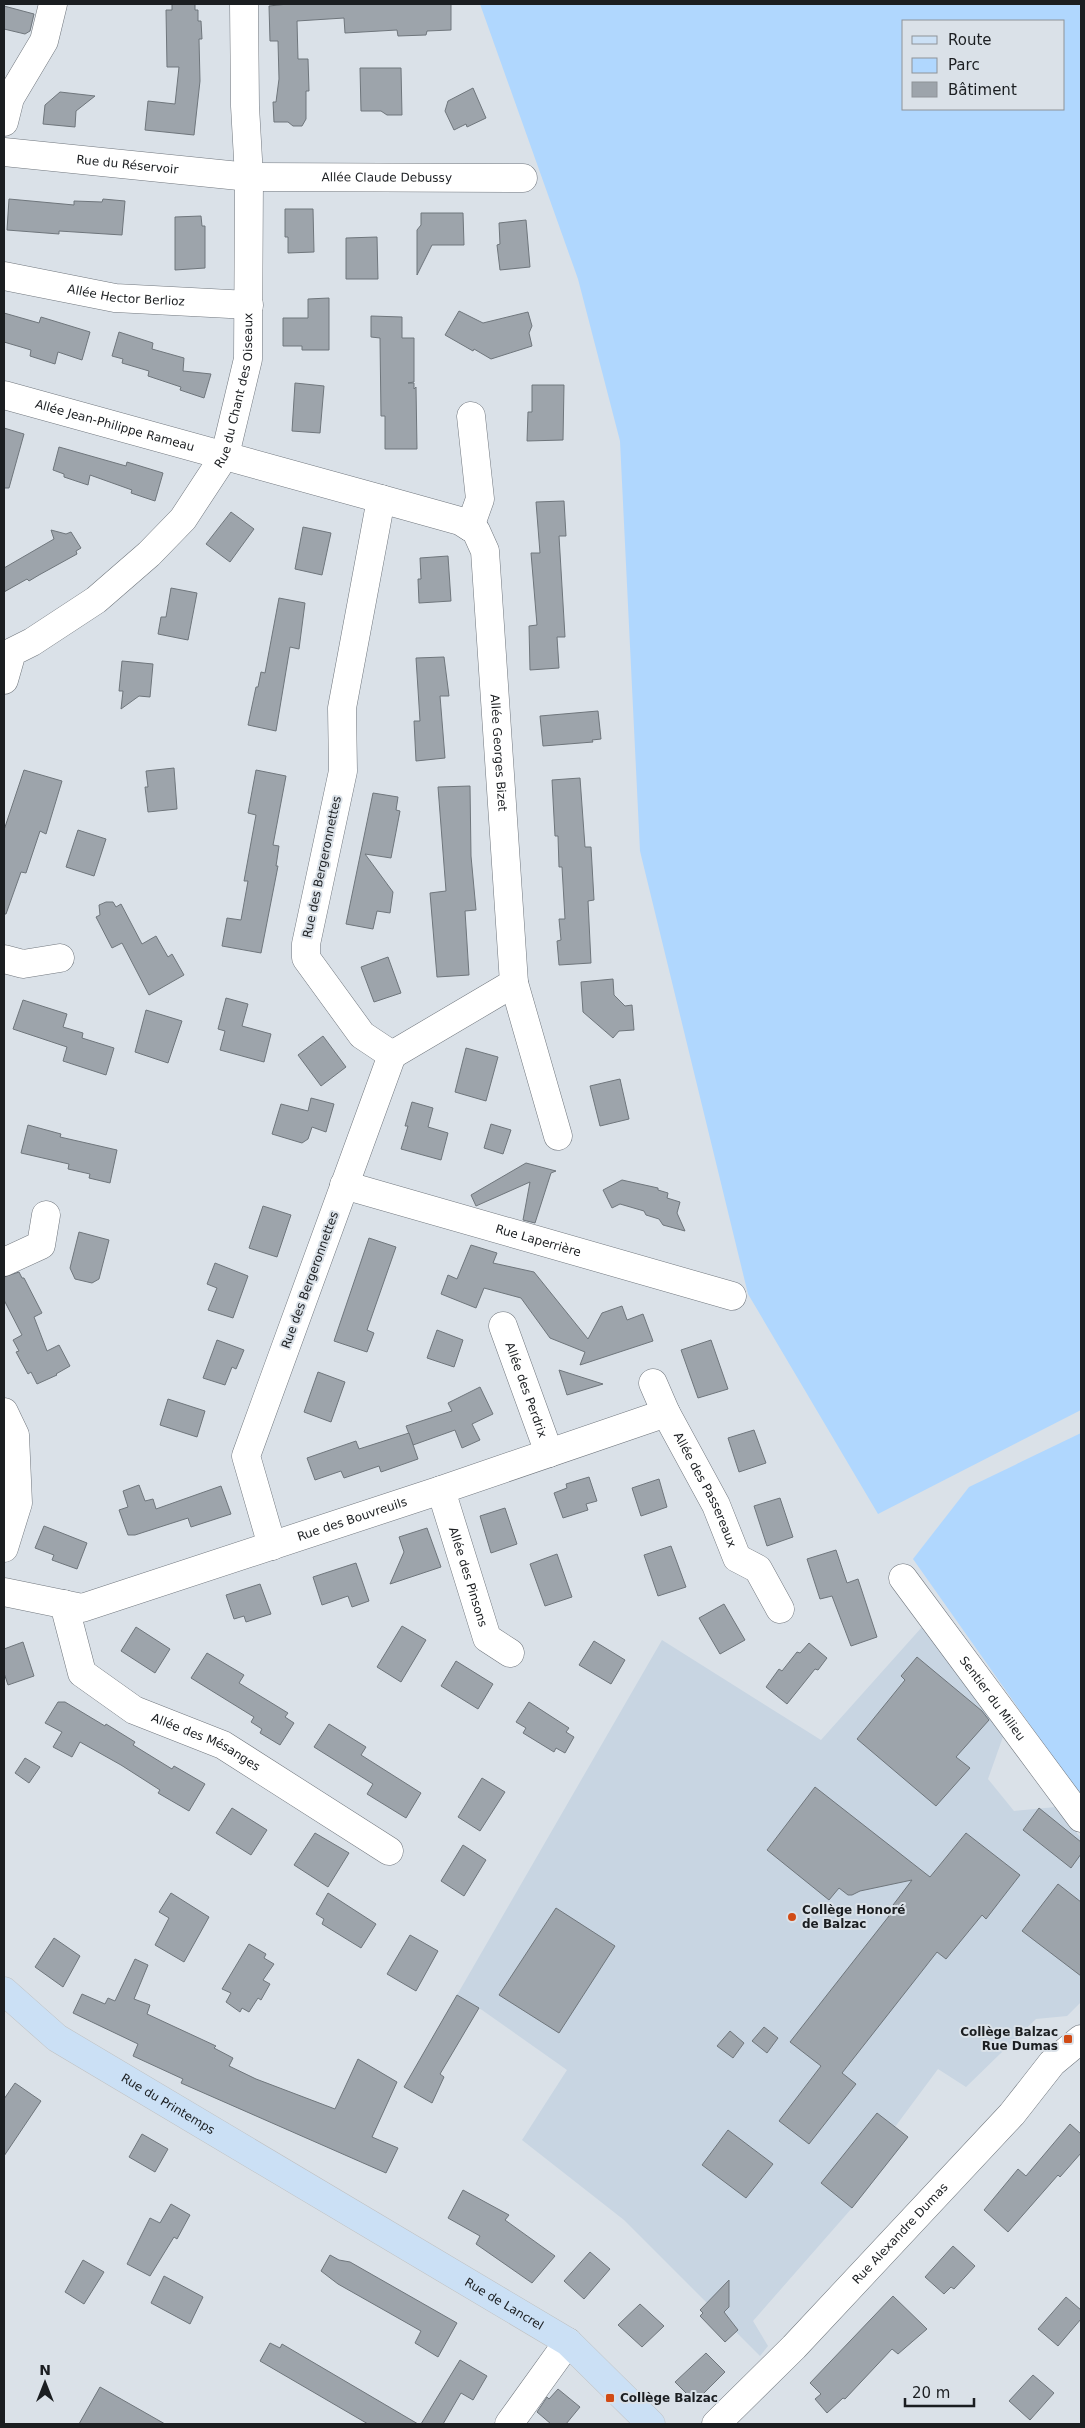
<svg xmlns="http://www.w3.org/2000/svg" width="1085" height="2428" font-family="'DejaVu Sans',sans-serif">
	<style>
		.built { fill: #c8d5e2 }
		.green { fill: #b0d7fe; fill-rule: evenodd }
		.building { fill: #9da4ab; stroke: #6f767c }
		.lines { fill: none; stroke-linecap: round; stroke-linejoin: round }
		.minor-casing { stroke: #71777e; stroke-width: 29 }
		.major-casing { stroke: #bfc0c1; stroke-width: 29 }
		.minor { stroke: #fff; stroke-width: 28 }
		.major { stroke: #cbe0f5; stroke-width: 28 }
		.poi-dot { fill: #d14b15; stroke: #dae1e8; stroke-width: 2 }
		.labels { text-anchor: middle; stroke-width: 4; stroke-linejoin: round; paint-order: stroke }
		.street-label { font-size: 12px; fill: #1b1e21; stroke: #dae1e8 }
		.poi-label { font-size: 12px; font-weight: bold; fill: #1b1e21; stroke: #dae1e8; text-anchor: start }
	</style>
	<rect width="100%" height="100%" fill="#dae1e8"/>
	<polygon class="built" points="922,1627 1004,1734 988,1779 1014,1811 1056,1807 1081,1838 1081,2002 1067,2016 1036,2019 966,2087 938,2069 895,2127 908,2137 852,2208 753,2321 768,2346 760,2356 624,2220 522,2140 567,2070 482,2010 457,1995 662,1640 821,1740"/>
	<g class="green">
		<path d="M480 4H1081V1410L878 1514 748 1294 640 851 620 441 578 279ZM904 21H1064V109H904Z"/>
		<polygon points="1081,1433 1081,1797 913,1559 969,1487"/>
	</g>
	<g class="building">
		<polygon points="172,4 195,4 195,10 198,10 198,21 201,21 202,39 199,39 200,81 194,135 145,130 148,101 175,104 179,67 167,67 166,10 172,10"/>
		<polygon points="288,4 451,4 451,30 427,31 426,35 398,36 397,30 345,33 344,18 297,21 298,59 308,59 309,91 306,91 306,119 302,126 293,126 288,122 274,122 273,102 276,102 279,79 278,41 270,41 269,6"/>
		<polygon points="4,6 34,14 30,31 25,34 4,29"/>
		<polygon points="360,68 401,68 402,115 387,115 381,111 361,111"/>
		<polygon points="473,88 486,118 467,127 466,124 454,130 445,111 448,101"/>
		<polygon points="60,92 95,96 76,111 75,127 43,124 45,105"/>
		<polygon points="9,199 74,205 74,201 102,202 103,199 125,201 122,235 59,231 59,234 7,230"/>
		<polygon points="285,209 313,209 314,252 288,253 288,237 285,237"/>
		<polygon points="421,213 463,213 464,245 432,245 417,275 417,230 421,225"/>
		<polygon points="201,216 202,226 205,226 205,268 175,270 175,217"/>
		<polygon points="526,220 530,267 500,270 497,245 500,244 499,223"/>
		<polygon points="377,237 378,279 346,279 346,238"/>
		<polygon points="329,298 329,350 302,350 302,346 283,346 283,318 308,318 308,299"/>
		<polygon points="459,311 483,323 528,312 532,326 529,333 532,346 491,359 474,349 473,351 445,335"/>
		<polygon points="4,313 39,323 41,317 90,332 82,360 58,352 55,364 30,356 31,350 4,342"/>
		<polygon points="371,316 402,317 402,338 414,338 414,382 408,383 414,383 414,389 416,387 417,449 385,449 385,416 381,416 380,338 371,337"/>
		<polygon points="119,332 153,343 152,349 184,358 183,371 211,374 204,398 180,390 181,387 148,376 149,371 122,363 123,359 112,356"/>
		<polygon points="295,383 324,386 320,433 292,431"/>
		<polygon points="532,385 564,385 563,440 527,441 528,412 532,412"/>
		<polygon points="4,428 24,434 9,488 4,488"/>
		<polygon points="59,447 126,466 127,462 163,473 155,501 131,493 132,490 90,475 88,485 64,477 64,474 53,470"/>
		<polygon points="564,501 566,536 559,536 565,637 557,637 559,668 530,670 529,626 537,625 531,553 540,553 536,502"/>
		<polygon points="231,512 254,529 230,562 206,544"/>
		<polygon points="303,527 331,533 322,575 295,569"/>
		<polygon points="51,530 66,534 71,532 81,548 76,551 77,554 39,575 29,581 27,579 4,592 4,568 54,539"/>
		<polygon points="448,556 451,601 419,603 418,579 421,579 420,558"/>
		<polygon points="171,588 197,593 188,640 158,634 161,617 166,617"/>
		<polygon points="279,598 305,603 299,649 290,647 276,731 248,725 256,687 258,687 261,672 265,673"/>
		<polygon points="444,657 449,696 440,696 445,758 416,761 414,721 420,721 416,658"/>
		<polygon points="122,661 153,664 150,697 139,696 121,709 123,691 119,691"/>
		<polygon points="598,711 601,739 592,740 593,742 543,746 540,716"/>
		<polygon points="174,768 177,809 148,812 145,787 148,787 146,771"/>
		<polygon points="24,770 62,781 46,834 40,831 26,873 21,872 6,914 4,914 4,830"/>
		<polygon points="256,770 286,776 273,845 279,846 276,866 278,866 261,953 222,946 227,918 241,920 248,881 244,881 256,815 248,813"/>
		<polygon points="580,778 585,847 591,847 594,900 588,901 591,963 559,965 557,941 561,940 559,919 565,919 562,867 559,867 558,836 555,836 552,780"/>
		<polygon points="470,786 471,856 476,910 465,911 469,975 437,977 430,893 446,891 438,787"/>
		<polygon points="373,793 398,797 396,810 400,811 391,858 365,854 393,892 390,913 377,911 373,929 346,924"/>
		<polygon points="78,830 106,839 94,876 66,867"/>
		<polygon points="106,902 113,902 116,907 121,904 142,944 156,936 168,957 172,954 184,975 149,995 122,943 112,948 96,917 100,915 99,905"/>
		<polygon points="388,957 401,993 374,1002 361,967"/>
		<polygon points="613,979 614,995 625,1006 632,1005 634,1030 619,1031 613,1038 583,1012 581,982"/>
		<polygon points="226,998 248,1004 242,1026 271,1034 264,1062 220,1050 225,1031 218,1029"/>
		<polygon points="23,1000 67,1014 63,1027 83,1033 82,1038 114,1048 106,1075 63,1061 67,1047 13,1029"/>
		<polygon points="146,1010 182,1021 168,1063 135,1052"/>
		<polygon points="323,1036 346,1067 321,1086 298,1055"/>
		<polygon points="466,1048 498,1057 486,1101 455,1092"/>
		<polygon points="620,1079 629,1119 600,1126 590,1086"/>
		<polygon points="311,1098 334,1104 326,1132 312,1127 308,1139 302,1143 272,1134 281,1104 308,1111"/>
		<polygon points="412,1102 433,1108 428,1127 448,1133 441,1160 401,1149 408,1126 405,1126"/>
		<polygon points="491,1124 511,1130 503,1154 484,1148"/>
		<polygon points="28,1125 61,1134 60,1137 117,1150 110,1183 89,1178 90,1174 68,1169 69,1164 21,1153"/>
		<polygon points="526,1163 556,1171 551,1173 535,1223 523,1220 530,1182 476,1206 471,1195"/>
		<polygon points="622,1180 658,1188 658,1190 668,1193 667,1198 680,1202 677,1213 685,1231 663,1225 659,1219 646,1215 644,1211 620,1204 612,1208 603,1190"/>
		<polygon points="263,1206 291,1215 277,1257 249,1248"/>
		<polygon points="79,1232 109,1240 99,1279 92,1283 75,1279 70,1268"/>
		<polygon points="369,1238 396,1247 367,1330 374,1333 367,1352 334,1341"/>
		<polygon points="471,1245 497,1253 493,1263 534,1272 588,1339 602,1313 622,1306 627,1320 643,1314 653,1341 580,1365 585,1352 550,1338 521,1298 484,1288 476,1308 441,1294 448,1275 457,1279"/>
		<polygon points="215,1263 248,1276 233,1318 208,1310 217,1288 207,1284"/>
		<polygon points="19,1272 22,1278 24,1278 42,1313 34,1317 47,1351 59,1345 70,1366 56,1374 57,1375 37,1384 31,1372 28,1374 16,1352 19,1351 13,1340 22,1335 4,1300 4,1277"/>
		<polygon points="437,1330 463,1340 454,1367 427,1358"/>
		<polygon points="217,1340 244,1350 236,1369 232,1367 225,1385 203,1378"/>
		<polygon points="711,1340 728,1389 698,1398 681,1350"/>
		<polygon points="559,1370 603,1384 567,1395"/>
		<polygon points="318,1372 345,1382 331,1422 304,1412"/>
		<polygon points="480,1387 493,1414 472,1424 480,1440 462,1448 455,1430 413,1445 406,1426 452,1411 448,1403"/>
		<polygon points="168,1399 205,1411 197,1437 160,1425"/>
		<polygon points="754,1430 766,1463 739,1472 728,1438"/>
		<polygon points="409,1433 418,1459 381,1472 379,1466 344,1478 341,1471 315,1480 307,1458 356,1441 359,1449"/>
		<polygon points="589,1477 597,1501 586,1504 588,1510 563,1518 554,1493 567,1488 566,1484"/>
		<polygon points="659,1479 667,1507 641,1516 632,1488"/>
		<polygon points="139,1485 145,1501 153,1499 156,1509 221,1486 231,1514 191,1527 188,1518 135,1535 128,1535 119,1510 128,1507 123,1491"/>
		<polygon points="780,1498 793,1537 767,1546 754,1506"/>
		<polygon points="505,1508 517,1544 491,1553 480,1516"/>
		<polygon points="44,1526 87,1543 77,1569 52,1560 54,1555 35,1548"/>
		<polygon points="427,1528 441,1567 390,1584 404,1552 399,1537"/>
		<polygon points="671,1546 686,1587 658,1596 644,1555"/>
		<polygon points="836,1550 847,1583 858,1579 877,1637 851,1646 832,1596 820,1599 807,1559"/>
		<polygon points="557,1554 572,1597 545,1606 530,1564"/>
		<polygon points="356,1563 369,1601 352,1607 348,1596 322,1605 313,1577"/>
		<polygon points="260,1584 271,1614 246,1622 244,1616 234,1619 226,1595"/>
		<polygon points="724,1604 745,1640 720,1654 699,1618"/>
		<polygon points="402,1626 426,1640 401,1682 377,1667"/>
		<polygon points="136,1627 170,1649 155,1673 121,1651"/>
		<polygon points="594,1641 625,1660 611,1684 579,1665"/>
		<polygon points="23,1642 34,1676 8,1685 4,1673 4,1649"/>
		<polygon points="809,1643 827,1658 818,1670 815,1669 787,1704 766,1687 779,1669 782,1671 797,1652 800,1653"/>
		<polygon points="207,1653 244,1675 239,1683 288,1713 285,1717 294,1723 280,1745 260,1733 262,1729 251,1722 254,1717 191,1678"/>
		<polygon points="917,1657 982,1711 989,1720 956,1757 970,1768 936,1806 857,1739 905,1680 901,1676"/>
		<polygon points="456,1661 493,1684 478,1709 441,1686"/>
		<polygon points="58,1702 65,1702 105,1726 106,1724 135,1742 133,1745 172,1769 174,1766 205,1784 189,1811 158,1793 160,1790 121,1765 80,1742 72,1757 53,1747 62,1732 45,1723"/>
		<polygon points="529,1702 569,1728 566,1732 574,1737 565,1753 556,1748 554,1752 523,1733 526,1728 516,1722"/>
		<polygon points="329,1724 366,1747 361,1755 421,1793 406,1818 367,1794 373,1784 314,1747"/>
		<polygon points="25,1758 40,1767 29,1783 15,1773"/>
		<polygon points="482,1778 505,1792 480,1831 458,1817"/>
		<polygon points="815,1787 930,1877 966,1833 1020,1875 986,1919 982,1915 946,1959 937,1952 842,2073 856,2084 809,2144 779,2121 821,2066 790,2042 889,1916 887,1913 912,1880 860,1891 852,1895 848,1895 839,1888 829,1900 767,1850"/>
		<polygon points="232,1808 267,1830 251,1855 216,1833"/>
		<polygon points="1039,1808 1081,1842 1081,1854 1071,1868 1023,1830"/>
		<polygon points="315,1833 349,1853 328,1887 294,1865"/>
		<polygon points="463,1845 486,1860 464,1896 441,1881"/>
		<polygon points="1058,1884 1081,1902 1081,1976 1022,1931"/>
		<polygon points="171,1893 209,1917 184,1962 155,1945 169,1918 159,1912"/>
		<polygon points="328,1893 376,1924 361,1948 322,1924 324,1919 316,1914"/>
		<polygon points="556,1908 615,1946 559,2033 499,1995"/>
		<polygon points="410,1935 438,1951 416,1991 387,1974"/>
		<polygon points="54,1938 80,1956 63,1987 35,1967"/>
		<polygon points="249,1944 266,1954 264,1958 274,1964 263,1980 270,1984 261,2000 258,1998 249,2012 242,2008 240,2012 226,2002 231,1993 222,1989"/>
		<polygon points="135,1959 148,1965 134,1999 150,2005 147,2014 216,2046 214,2048 233,2058 229,2066 256,2079 335,2109 358,2059 397,2082 372,2137 398,2148 386,2173 181,2083 183,2079 133,2056 138,2044 73,2013 82,1994 105,2004 108,1998 115,2001"/>
		<polygon points="457,1995 479,2008 440,2074 444,2077 432,2103 404,2087"/>
		<polygon points="764,2027 778,2038 767,2053 752,2041"/>
		<polygon points="730,2031 744,2043 733,2058 717,2046"/>
		<polygon points="15,2083 41,2101 4,2156 4,2099"/>
		<polygon points="877,2113 908,2137 852,2208 821,2183"/>
		<polygon points="1070,2124 1081,2134 1081,2153 1060,2177 1058,2175 1008,2232 984,2210 1018,2169 1026,2176"/>
		<polygon points="728,2130 773,2164 746,2198 702,2165"/>
		<polygon points="142,2134 168,2149 155,2172 129,2157"/>
		<polygon points="463,2190 509,2215 505,2220 555,2256 532,2283 476,2244 480,2236 448,2218"/>
		<polygon points="171,2204 190,2215 177,2239 174,2237 150,2276 127,2264 150,2218 160,2223"/>
		<polygon points="953,2246 975,2266 954,2289 951,2287 944,2294 925,2277"/>
		<polygon points="590,2252 610,2269 584,2299 564,2281"/>
		<polygon points="330,2255 339,2260 350,2262 457,2323 438,2357 415,2343 421,2331 338,2284 321,2271"/>
		<polygon points="83,2260 104,2272 84,2304 65,2292"/>
		<polygon points="164,2276 203,2297 190,2324 151,2303"/>
		<polygon points="729,2280 729,2307 724,2312 738,2330 725,2342 700,2316 703,2313 700,2310"/>
		<polygon points="893,2296 927,2329 898,2354 892,2349 845,2399 843,2398 827,2413 815,2399 821,2394 810,2383"/>
		<polygon points="1066,2297 1081,2310 1081,2319 1058,2346 1038,2329"/>
		<polygon points="640,2304 664,2326 642,2347 618,2325"/>
		<polygon points="270,2343 280,2348 282,2344 418,2424 368,2424 260,2361"/>
		<polygon points="706,2353 725,2372 695,2402 675,2382"/>
		<polygon points="460,2360 487,2376 473,2400 461,2393 443,2424 421,2424"/>
		<polygon points="1033,2375 1054,2393 1030,2420 1009,2401"/>
		<polygon points="100,2387 165,2424 79,2424"/>
		<polygon points="558,2389 580,2407 566,2424 551,2424 537,2412 547,2397 549,2399"/>
	</g>
	<g class="lines">
		<defs>
			<g id="minor">
				<polyline points="4,122 10,98 44,41 53,4"/>
				<path id="s1" d="M4 152 249 177 523 178"/>
				<path id="s2" d="M4 276 115 298 249 305"/>
				<path id="s3" d="M4 395 381 499 342 708 343 771 306 944V958L362 1035 392 1055 246 1456 272 1546"/>
				<path id="s4" d="M381 499 460 521 476 531 485 551 514 983 392 1055"/>
				<polyline points="470,527 480,499 471,416"/>
				<path id="s5" d="M4 680 12 652 32 642 96 600 149 554 183 519 225 455 248 359 249 177 245 106 244 4"/>
				<polyline points="4,959 23,964 60,958"/>
				<polyline points="514,983 558,1136"/>
				<path id="s6" d="M344 1185 732 1296"/>
				<polyline points="4,1262 41,1245 46,1215"/>
				<path id="s7" d="M503 1326 549 1453"/>
				<path id="s8" d="M653 1383 666 1413 716 1505 737 1558 758 1569 780 1609"/>
				<polyline points="4,1412 15,1435 18,1503 4,1548"/>
				<path id="s9" d="M441 1490 487 1638 510 1653"/>
				<path id="s10" d="M903 1578 1081 1818"/>
				<path id="s11" d="M4 1592 82 1608 441 1490 666 1413"/>
				<path id="s12" d="M64 1604 82 1673 134 1710 223 1745 389 1851"/>
				<polyline points="509,2424 568,2342"/>
				<path id="s13" d="M716 2424 794 2347 1012 2114 1052 2063 1081 2039"/>
			</g>
			<g id="major">
				<path id="s14" d="M4 1991 57 2038 568 2342 651 2424"/>
			</g>
		</defs>
		<use href="#minor" class="minor-casing"/>
		<use href="#major" class="major-casing"/>
		<use href="#minor" class="minor"/>
		<use href="#major" class="major"/>
	</g>
	<g class="poi-dot">
		<circle cx="792" cy="1917" r="5"/>
		<rect x="1063" y="2034" width="10" height="10" rx="2.5"/>
		<rect x="605" y="2393" width="10" height="10" rx="2.5"/>
	</g>
	<g class="labels">
		<g class="street-label">
			<text dy="4" stroke="none"><textPath href="#s1" startOffset="124">Rue du Réservoir</textPath></text>
			<text dy="4" stroke="none"><textPath href="#s1" startOffset="384">Allée Claude Debussy</textPath></text>
			<text dy="4" stroke="none"><textPath href="#s2" startOffset="124">Allée Hector Berlioz</textPath></text>
			<text dy="4" stroke="none"><textPath href="#s5" startOffset="389">Rue du Chant des Oiseaux</textPath></text>
			<text dy="4" stroke="none"><textPath href="#s3" startOffset="115">Allée Jean-Philippe Rameau</textPath></text>
			<text dy="4" stroke="none"><textPath href="#s4" startOffset="325">Allée Georges Bizet</textPath></text>
			<text transform="translate(322 867) rotate(-78)" y="4">Rue des Bergeronnettes</text>
			<text dy="4" stroke="none"><textPath href="#s6" startOffset="202">Rue Laperrière</textPath></text>
			<text transform="translate(310 1280) rotate(-70)" y="4">Rue des Bergeronnettes</text>
			<text dy="4" stroke="none"><textPath href="#s7" startOffset="68">Allée des Perdrix</textPath></text>
			<text dy="4" stroke="none"><textPath href="#s8" startOffset="119">Allée des Passereaux</textPath></text>
			<text dy="4" stroke="none"><textPath href="#s11" startOffset="364">Rue des Bouvreuils</textPath></text>
			<text dy="4" stroke="none"><textPath href="#s9" startOffset="91">Allée des Pinsons</textPath></text>
			<text dy="4" stroke="none"><textPath href="#s10" startOffset="150">Sentier du Milieu</textPath></text>
			<text dy="4" stroke="none"><textPath href="#s12" startOffset="214">Allée des Mésanges</textPath></text>
			<text dy="4" stroke="none"><textPath href="#s14" startOffset="200">Rue du Printemps</textPath></text>
			<text dy="4" stroke="none"><textPath href="#s13" startOffset="265">Rue Alexandre Dumas</textPath></text>
			<text dy="4" stroke="none"><textPath href="#s14" startOffset="591">Rue de Lancrel</textPath></text>
		</g>
		<g class="poi-label">
			<text x="802" y="1914">Collège Honoré<tspan x="802" dy="14">de Balzac</tspan></text>
			<text x="1058" y="2036" text-anchor="end">Collège Balzac<tspan x="1058" dy="14">Rue Dumas</tspan></text>
			<text x="620" y="2402">Collège Balzac</text>
		</g>
	</g>
	<rect width="1085" height="2428" fill="none" stroke="#1b1e21" stroke-width="10"/>
	<rect x="902" y="20" width="162" height="90" fill="#dae1e8" stroke="#8e9398"/>
	<rect x="912" y="36" width="25" height="8" fill="#cbe0f5" stroke="#8e9398"/>
	<text x="948" y="45" font-size="15" fill="#1b1e21">Route</text>
	<rect x="912" y="58" width="25" height="15" fill="#b0d7fe" stroke="#8e9398"/>
	<text x="948" y="70" font-size="15" fill="#1b1e21">Parc</text>
	<rect x="912" y="82" width="25" height="15" fill="#9da4ab" stroke="#8e9398"/>
	<text x="948" y="95" font-size="15" fill="#1b1e21">Bâtiment</text>
	<g transform="translate(45 2383)" stroke="#dae1e8" stroke-width="4" paint-order="stroke">
	<path d="M0-4L9 19L0 12L-9 19Z" fill="#1b1e21"/>
	<text y="-8" font-size="14" font-weight="bold" text-anchor="middle" fill="#1b1e21">N</text>
	</g>
	<path d="M905 2398v8h69v-8" fill="none" stroke="#1b1e21" stroke-width="2.5"/>
	<text x="912" y="2398" font-size="15" fill="#1b1e21" stroke="#dae1e8" stroke-width="4" paint-order="stroke">20 m</text>
</svg>
